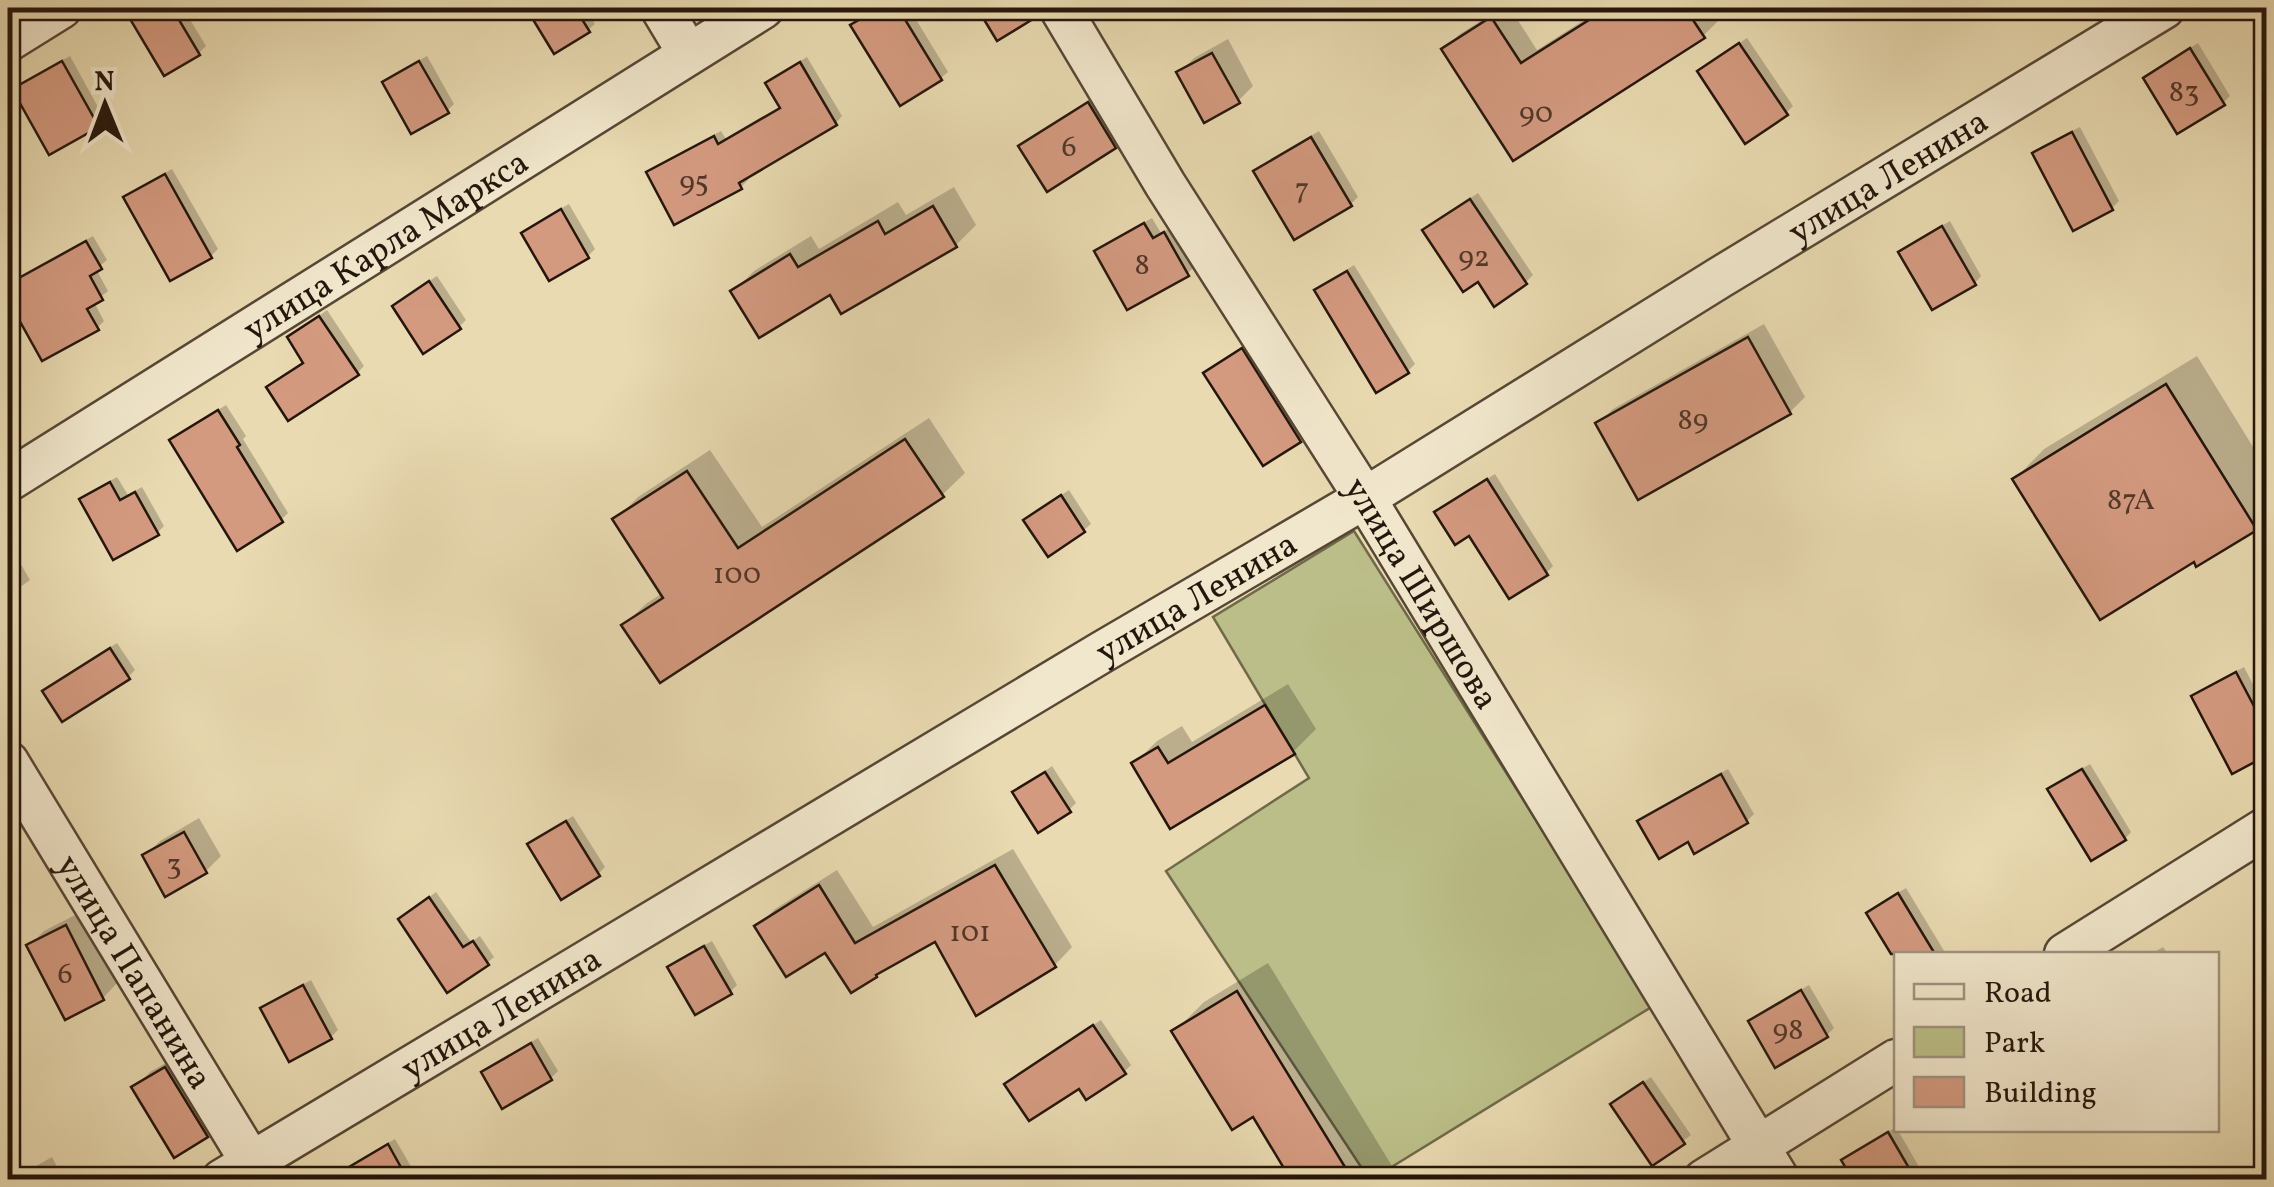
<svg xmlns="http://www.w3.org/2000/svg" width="2274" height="1187" font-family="Vollkorn,serif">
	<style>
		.green { fill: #bbbe88; stroke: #706a4a; stroke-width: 2.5 }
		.shadow { fill: #0003 }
		.building { fill: #d49a80; stroke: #25160c; stroke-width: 2.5 }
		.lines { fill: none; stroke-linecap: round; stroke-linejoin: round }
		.minor-casing { stroke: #564735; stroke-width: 45 }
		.minor { stroke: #f1e7cc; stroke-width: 40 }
		.labels { text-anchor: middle; stroke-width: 9; stroke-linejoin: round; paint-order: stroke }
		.number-label { font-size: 30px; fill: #513729 }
		.street-label { font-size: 35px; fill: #25160c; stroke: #f1e7cc }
	</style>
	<rect width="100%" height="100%" fill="#e9dab1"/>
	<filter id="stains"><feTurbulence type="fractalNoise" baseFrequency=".002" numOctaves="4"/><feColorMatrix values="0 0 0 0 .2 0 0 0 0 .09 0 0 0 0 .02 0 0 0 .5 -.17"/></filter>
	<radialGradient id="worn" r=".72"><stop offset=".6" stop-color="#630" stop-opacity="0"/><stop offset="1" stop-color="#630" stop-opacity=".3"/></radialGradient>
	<polygon class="green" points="1354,531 1653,1006 1372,1179 1369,1179 1166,871 1309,778 1213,617"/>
	<g class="shadow">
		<polygon points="147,8 183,8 206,46 199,53 165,73 133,19"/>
		<polygon points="529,8 585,8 595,24 588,30 554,51"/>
		<polygon points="879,8 909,8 948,72 941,78 854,26"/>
		<polygon points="1501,8 1510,8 1537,50 1603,8 1709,8 1718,21 1703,36 1514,157 1444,49 1460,34"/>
		<polygon points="1747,38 1793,106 1786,113 1707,65"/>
		<polygon points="1228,39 1253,86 1238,101 1179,73 1194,58"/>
		<polygon points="2198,43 2230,96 2223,103 2146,78 2153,71"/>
		<polygon points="70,56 104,118 97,125 16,89 22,82"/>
		<polygon points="427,56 454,104 447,111 385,82 392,75"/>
		<polygon points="807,57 842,116 836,123 746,176 748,180 741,187 649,173 656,166 721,131 726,139 782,106 768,83 775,76"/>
		<polygon points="1096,97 1121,139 1114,146 1021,146 1028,140"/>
		<polygon points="2080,127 2119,201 2112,208 2035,153 2042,146"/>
		<polygon points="1319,131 1358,197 1351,204 1295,237 1256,172 1263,165"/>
		<polygon points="172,169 218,249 211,256 126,198 133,191"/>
		<polygon points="954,187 976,225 956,245 831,291 734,291 754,271 811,236 819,249 898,202 906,215"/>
		<polygon points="1478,193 1533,275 1526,282 1432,224"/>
		<polygon points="569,204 595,249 588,256 525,233 531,226"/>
		<polygon points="1152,218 1161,233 1172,227 1194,267 1187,274 1097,252 1104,245"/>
		<polygon points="1950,221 1981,276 1975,283 1901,252 1908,245"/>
		<polygon points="93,236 107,260 96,269 108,291 94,302 104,321 97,328 43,358 8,295 8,285"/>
		<polygon points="1354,265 1415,364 1408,371 1377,389 1317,291 1324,284"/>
		<polygon points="437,276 466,320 459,327 402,299"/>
		<polygon points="327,310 364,366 357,373 269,387 305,361 290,337"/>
		<polygon points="1764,324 1805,397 1790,412 1598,424 1613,409"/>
		<polygon points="1249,343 1306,433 1299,440 1207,373"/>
		<polygon points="2197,356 2266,468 2266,517 2256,528 2197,564 2194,559 2015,479 2044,449"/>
		<polygon points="226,405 246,436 243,439 288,513 281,520 172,441 179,434"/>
		<polygon points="929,418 965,473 942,495 624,625 647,603 663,593 615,520 638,497 710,450 762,527"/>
		<polygon points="1495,474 1553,566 1546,573 1470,533 1444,506"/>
		<polygon points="117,477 128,495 142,487 164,526 157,533 82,500 89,493"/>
		<polygon points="1069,490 1091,524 1084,530 1033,514"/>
		<polygon points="8,542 30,580 8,596"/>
		<polygon points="117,643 135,670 128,677 45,691 52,684"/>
		<polygon points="2244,667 2266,710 2266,753 2233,771 2194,697 2201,690"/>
		<polygon points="1288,684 1316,729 1293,752 1171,826 1134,764 1157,741 1182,726 1192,742"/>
		<polygon points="2090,764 2131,832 2125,839 2050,790 2057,783"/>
		<polygon points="1052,766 1076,803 1069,810 1015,793"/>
		<polygon points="1728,769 1754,814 1747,821 1640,822 1647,815"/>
		<polygon points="573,816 605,867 598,874 530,845 537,838"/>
		<polygon points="199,818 221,856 206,871 145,856 160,841"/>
		<polygon points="1013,849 1072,947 1055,965 977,1013 936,939 826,949 758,926 775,909 837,870 873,927"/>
		<polygon points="1906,888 1946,954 1896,954 1896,959 1869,913 1876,906"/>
		<polygon points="436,892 471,942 480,936 494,957 487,963 401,919"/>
		<polygon points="81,912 118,982 103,998 66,1017 29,946 44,931"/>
		<polygon points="712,941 737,985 730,992 670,967 677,960"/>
		<polygon points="2163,947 2168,954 2151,954"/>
		<polygon points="1268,963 1392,1166 1379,1180 1294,1180 1254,1114 1174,1032 1204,1002"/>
		<polygon points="311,980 338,1030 331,1037 263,1009 270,1002"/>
		<polygon points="1809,985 1834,1028 1827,1035 1776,1065 1751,1022 1758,1015"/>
		<polygon points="1101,1020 1131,1065 1124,1072 1080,1085 1007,1084 1014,1077"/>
		<polygon points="538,1038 558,1071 551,1078 484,1072 491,1066"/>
		<polygon points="181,1054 222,1120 207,1135 134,1088 150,1072"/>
		<polygon points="1651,1077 1691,1135 1653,1163 1620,1098"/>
		<polygon points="1896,1127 1918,1165 1911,1172 1898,1180 1844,1160 1851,1153"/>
		<polygon points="395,1139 419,1180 366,1180 357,1164 364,1157"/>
		<polygon points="52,1157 64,1180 16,1180 22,1174"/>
	</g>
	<g class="building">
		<polygon points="148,8 172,8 200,55 164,76 130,19"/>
		<polygon points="526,8 575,8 590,32 554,54"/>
		<polygon points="880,8 898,8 942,80 900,106 850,25"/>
		<polygon points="977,8 1036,8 1038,16 997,41"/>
		<polygon points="1608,8 1685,8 1705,38 1513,161 1441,49 1491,17 1521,63"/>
		<polygon points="1739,43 1788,115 1745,144 1697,71"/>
		<polygon points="2190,48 2225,105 2177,134 2143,78"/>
		<polygon points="1212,53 1240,103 1204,123 1176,72"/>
		<polygon points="62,61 99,127 49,155 12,89"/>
		<polygon points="419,61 449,113 411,134 382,82"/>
		<polygon points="800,62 837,125 739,183 742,189 674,225 646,172 714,136 718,144 780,108 765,83"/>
		<polygon points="1088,102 1116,148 1047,192 1018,146"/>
		<polygon points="2072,132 2113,210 2073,231 2032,153"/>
		<polygon points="1311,137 1352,206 1294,240 1253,171"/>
		<polygon points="165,174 212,258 170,281 123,197"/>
		<polygon points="1470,199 1527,284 1494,307 1478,282 1463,292 1422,230"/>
		<polygon points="933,206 957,247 841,314 830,295 759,338 730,291 790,254 798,267 878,221 885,234"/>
		<polygon points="561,209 589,258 549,281 521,233"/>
		<polygon points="1144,223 1153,238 1164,232 1189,276 1127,310 1094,251"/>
		<polygon points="1942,226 1976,285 1932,310 1898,252"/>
		<polygon points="86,241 102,269 90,276 103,300 87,309 99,330 42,361 8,300 8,284"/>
		<polygon points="1347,271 1409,373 1376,393 1314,290"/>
		<polygon points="429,281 461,329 423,354 392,306"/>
		<polygon points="319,316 359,375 288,421 266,387 303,363 287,337"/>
		<polygon points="1748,337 1791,414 1638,500 1595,423"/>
		<polygon points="1242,348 1301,442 1263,466 1203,373"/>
		<polygon points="2166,384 2257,530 2196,567 2194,562 2100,620 2012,479"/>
		<polygon points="218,410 240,445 237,447 283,522 237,551 169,440"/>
		<polygon points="905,439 944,497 660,683 621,625 663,598 612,519 687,471 738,548"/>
		<polygon points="1487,479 1548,575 1509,599 1469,536 1455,545 1434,512"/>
		<polygon points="110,482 120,500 135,492 159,535 113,560 79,499"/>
		<polygon points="1061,495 1085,532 1048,557 1023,520"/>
		<polygon points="110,648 130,679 62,722 42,691"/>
		<polygon points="2236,672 2266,729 2266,756 2232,774 2191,696"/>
		<polygon points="1265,705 1295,754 1170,829 1131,763 1158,747 1168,763"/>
		<polygon points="2082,769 2126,840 2091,861 2047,789"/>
		<polygon points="1045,772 1071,812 1038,833 1012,792"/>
		<polygon points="1721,774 1748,823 1694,854 1688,842 1659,859 1637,821"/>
		<polygon points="566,821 600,876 561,900 527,844"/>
		<polygon points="184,832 207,873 165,897 142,855"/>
		<polygon points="995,865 1056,967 976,1016 935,942 876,975 877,977 851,993 825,953 786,977 754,926 819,885 855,943"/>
		<polygon points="1898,893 1935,954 1891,954 1866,913"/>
		<polygon points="429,897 463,947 473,941 489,965 447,993 398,919"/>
		<polygon points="66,925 104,1000 65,1020 26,945"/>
		<polygon points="704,946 732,994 695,1015 667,967"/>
		<polygon points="303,985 332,1039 289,1062 260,1008"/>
		<polygon points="1801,990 1828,1037 1775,1068 1748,1021"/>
		<polygon points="1237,991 1353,1180 1291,1180 1253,1117 1232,1130 1171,1031"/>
		<polygon points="1093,1025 1126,1074 1086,1100 1079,1089 1029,1121 1004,1084"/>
		<polygon points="531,1043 552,1080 502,1109 481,1072"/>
		<polygon points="165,1067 208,1137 174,1158 131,1087"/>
		<polygon points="1643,1082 1685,1144 1652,1166 1610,1104"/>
		<polygon points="1888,1132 1916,1180 1853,1180 1841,1160"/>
		<polygon points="388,1144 408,1180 327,1180"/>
	</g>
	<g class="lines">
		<defs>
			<g id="minor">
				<polyline points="661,8 688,53"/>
				<path id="s1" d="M1060 8 1165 184 1365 498 1779 1180"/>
				<polyline points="8,41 61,8"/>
				<path id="s2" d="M8 481 763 8"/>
				<path id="s3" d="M8 762 262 1180"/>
				<polyline points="2065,954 2266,828"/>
				<path id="s4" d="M222 1180 1102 652 1365 498 1719 278 2164 8"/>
				<polyline points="1704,1180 1896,1060"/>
			</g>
		</defs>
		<use href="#minor" class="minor-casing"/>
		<use href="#minor" class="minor"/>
	</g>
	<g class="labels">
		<g class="number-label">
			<text x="2184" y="101">83</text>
			<text x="1536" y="122">90</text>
			<text x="1069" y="156">6</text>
			<text x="694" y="191">95</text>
			<text x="1302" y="198">7</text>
			<text x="1474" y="266">92</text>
			<text x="1142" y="274">8</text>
			<text x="1693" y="429">89</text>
			<text x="2131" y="509">87А</text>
			<text x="737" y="583">100</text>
			<text x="174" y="874">3</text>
			<text x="970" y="941">101</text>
			<text x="65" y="983">6</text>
			<text x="1788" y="1039">98</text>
		</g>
		<g class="street-label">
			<text dy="12" stroke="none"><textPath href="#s4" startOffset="1945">улица Ленина</textPath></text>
			<text dy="12" stroke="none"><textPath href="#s2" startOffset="445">улица Карла Маркса</textPath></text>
			<text dy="12" stroke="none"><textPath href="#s1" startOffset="688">улица Ширшова</textPath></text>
			<text dy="12" stroke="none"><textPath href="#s4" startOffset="1135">улица Ленина</textPath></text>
			<text dy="12" stroke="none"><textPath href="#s3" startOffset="245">улица Папанина</textPath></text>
			<text dy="12" stroke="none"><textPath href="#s4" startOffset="325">улица Ленина</textPath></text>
		</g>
	</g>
	<rect width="2274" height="1187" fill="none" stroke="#e9dab1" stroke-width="40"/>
	<rect x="10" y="10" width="2254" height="1167" fill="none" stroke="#25160c" stroke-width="5"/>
	<rect x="20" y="20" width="2234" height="1147" fill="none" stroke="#25160c" stroke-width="2.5"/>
	<rect x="1894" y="952" width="325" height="180" fill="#f1e7cc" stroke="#9f937f" stroke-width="2.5"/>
	<rect x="1914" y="984" width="50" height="15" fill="#f1e7cc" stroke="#9f937f" stroke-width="2.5"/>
	<text x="1984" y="1002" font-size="30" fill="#25160c">Road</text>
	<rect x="1914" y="1027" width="50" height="30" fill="#bbbe88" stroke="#9f937f" stroke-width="2.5"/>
	<text x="1984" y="1052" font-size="30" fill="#25160c">Park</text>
	<rect x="1914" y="1077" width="50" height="30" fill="#d49a80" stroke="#9f937f" stroke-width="2.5"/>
	<text x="1984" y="1102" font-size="30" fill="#25160c">Building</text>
	<g transform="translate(105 105) rotate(359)" stroke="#f1e7cc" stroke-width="8" paint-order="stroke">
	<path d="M0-8L18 38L0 25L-18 38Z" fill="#25160c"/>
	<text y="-15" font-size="28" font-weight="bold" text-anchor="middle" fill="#25160c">N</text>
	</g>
	<rect width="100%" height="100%" filter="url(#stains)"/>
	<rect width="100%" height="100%" fill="url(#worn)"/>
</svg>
